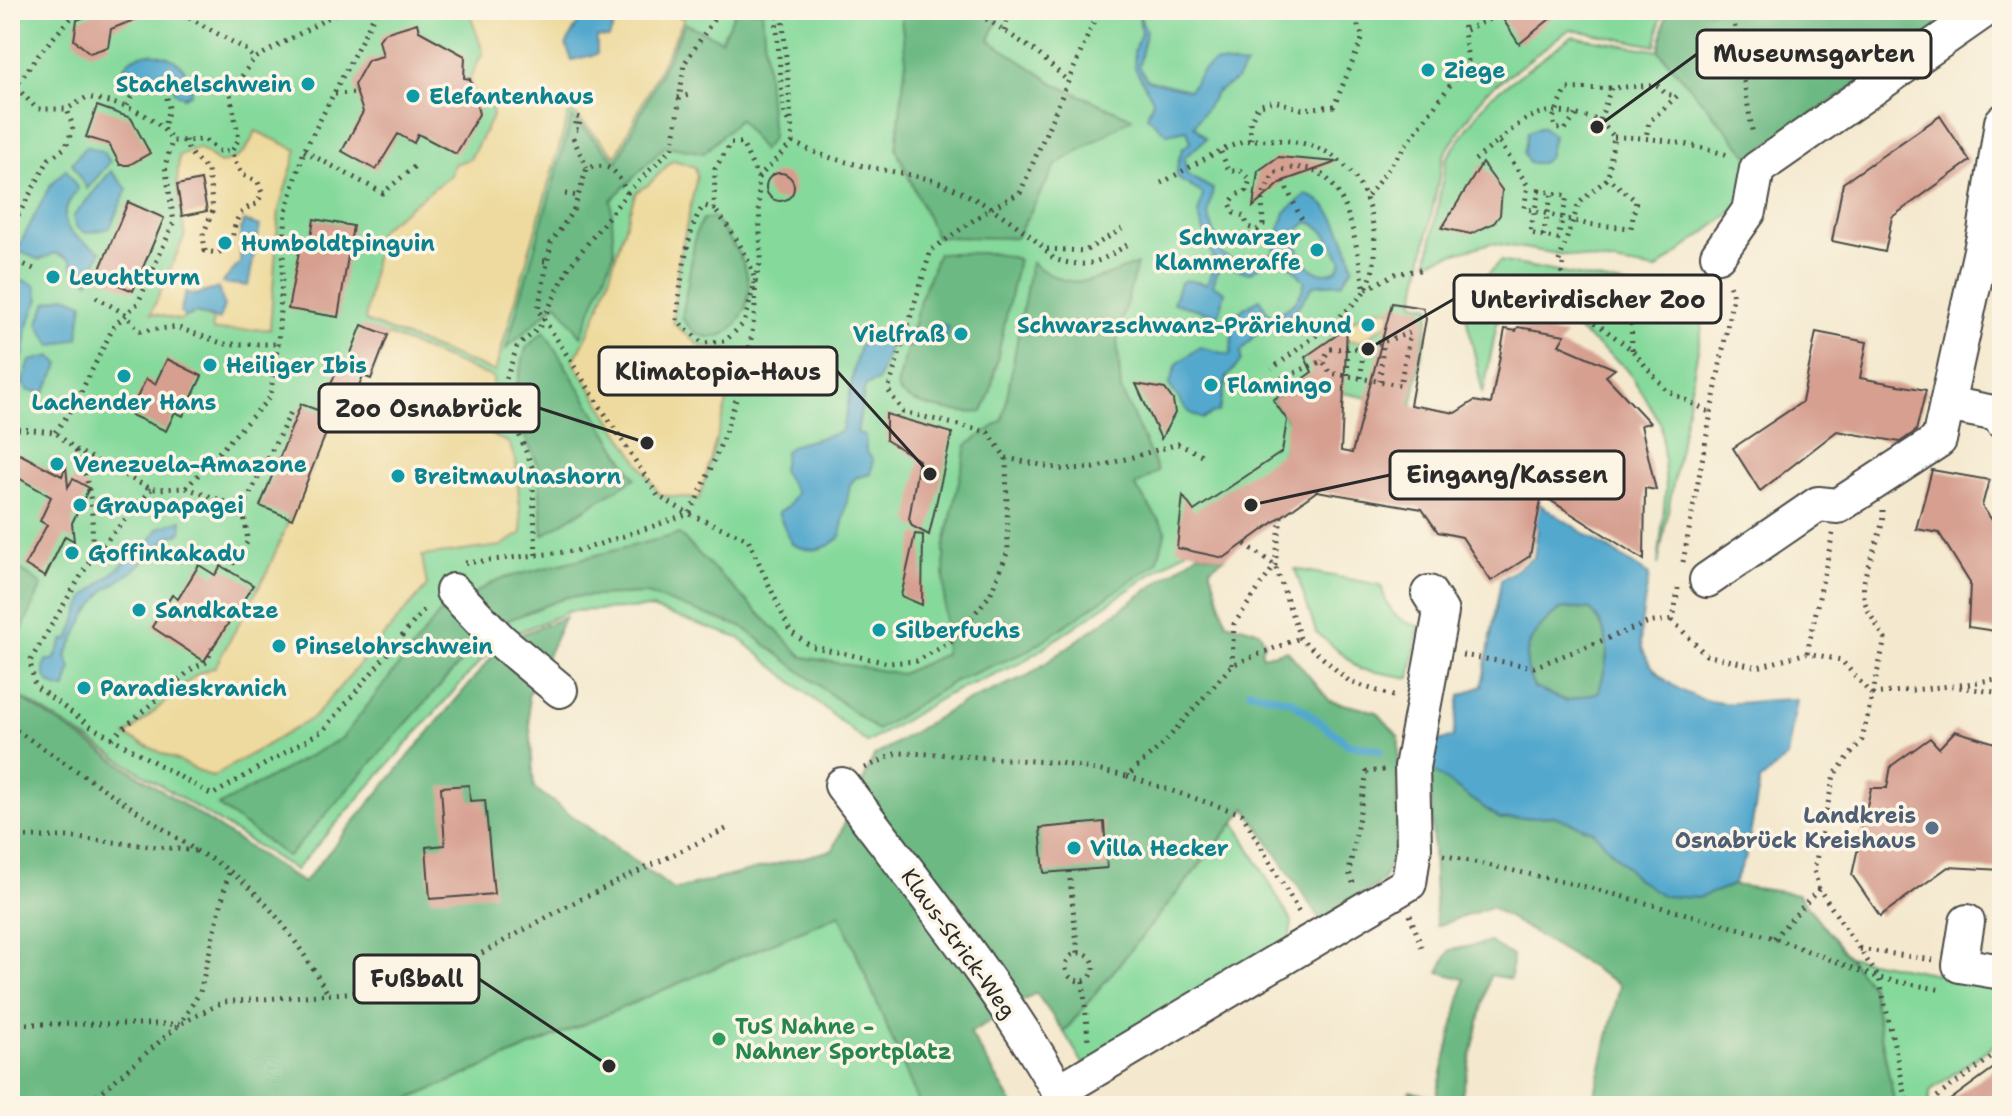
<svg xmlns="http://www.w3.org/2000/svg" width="2012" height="1116" font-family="'Shantell Sans',sans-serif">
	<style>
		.green { fill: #85d99b; stroke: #588263; stroke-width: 2 }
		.forest { fill: #6cb983; stroke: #4c7257; stroke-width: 2 }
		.sand { fill: #eeda9e; stroke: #8c8264; stroke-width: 2 }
		.water { fill: #52a8ce; stroke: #3e6a7c; stroke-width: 2; fill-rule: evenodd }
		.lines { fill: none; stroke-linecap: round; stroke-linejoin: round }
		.stream { stroke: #52a8ce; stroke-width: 8 }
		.building { fill: #d69f90 }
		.minor-casing { stroke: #494844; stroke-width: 38 }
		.path { stroke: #494844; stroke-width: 5; stroke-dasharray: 2 6; stroke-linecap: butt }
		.minor { stroke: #fff; stroke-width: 34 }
		.path-bridge { stroke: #494844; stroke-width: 5; stroke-dasharray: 2 6; stroke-linecap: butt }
		.culture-dot { fill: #0f9aa8; stroke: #fcf5e5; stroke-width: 3 }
		.service-dot { fill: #5c6f8a; stroke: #fcf5e5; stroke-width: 3 }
		.leisure-dot { fill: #2e9e5b; stroke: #fcf5e5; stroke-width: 3 }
		.labels { text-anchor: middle; stroke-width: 7; stroke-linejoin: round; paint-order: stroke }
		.culture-label { font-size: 22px; font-weight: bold; fill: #0d838f; stroke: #fcf5e5; text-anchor: start }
		.service-label { font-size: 22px; font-weight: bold; fill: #4e5e75; stroke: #fcf5e5; text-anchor: end }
		.street-label { font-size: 22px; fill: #2b2b2b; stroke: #fcf5e5 }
		.leisure-label { font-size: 22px; font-weight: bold; fill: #27864d; stroke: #fcf5e5; text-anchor: start }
		.leader { fill: none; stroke: #2b2b2b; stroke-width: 3 }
		.callout-dot { fill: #2b2b2b; stroke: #fcf5e5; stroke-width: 3 }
		.callout { fill: #fcf5e5; stroke: #2b2b2b; stroke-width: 3 }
		.callout-label { font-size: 24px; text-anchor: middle; font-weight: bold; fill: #2b2b2b }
	</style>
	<rect width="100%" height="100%" fill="#fcf5e5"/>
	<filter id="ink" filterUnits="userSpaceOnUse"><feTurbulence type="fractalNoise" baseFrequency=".0125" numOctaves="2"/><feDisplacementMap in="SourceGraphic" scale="16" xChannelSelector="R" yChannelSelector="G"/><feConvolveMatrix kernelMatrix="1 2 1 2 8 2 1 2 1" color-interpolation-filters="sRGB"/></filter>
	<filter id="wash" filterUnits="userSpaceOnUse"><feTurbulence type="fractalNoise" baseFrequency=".006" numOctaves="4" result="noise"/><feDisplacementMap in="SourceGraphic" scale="32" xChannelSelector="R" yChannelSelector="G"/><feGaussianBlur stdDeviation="1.8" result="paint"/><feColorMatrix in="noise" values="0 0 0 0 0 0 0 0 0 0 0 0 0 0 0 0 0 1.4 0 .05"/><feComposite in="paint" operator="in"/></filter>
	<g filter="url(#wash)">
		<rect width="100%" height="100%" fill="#f4e9cf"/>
		<g class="green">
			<polygon points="10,10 1662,10 1656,46 1570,29 1485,93 1443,156 1414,303 1431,306 1412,406 1295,384 1273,400 1289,423 1282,453 1229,521 1021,663 946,695 867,743 739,638 651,608 570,611 499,640 295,870 10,690"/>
			<polygon points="1572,36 1659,51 1750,157 1740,206 1656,270 1491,243 1428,261 1446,159 1489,98"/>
			<polygon points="1500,261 1707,301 1658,565 1666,489 1661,424 1627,369 1572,325 1499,313 1483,394 1463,301"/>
			<path d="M1295 569 1381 585C1387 609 1394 621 1419 626L1410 678 1360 669 1316 632Z"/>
			<polygon points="1235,822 1292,923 1289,941 1084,1065 1064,1032"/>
			<polygon points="840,914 920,1106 393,1106"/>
			<polygon points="1848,957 2002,986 2002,1039 1931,1090 1927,1106 1895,1106 1871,986"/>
		</g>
		<g class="forest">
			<polygon points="736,10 762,10 772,138 762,151 739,119 704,153 665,146 611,200 614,253 581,336 557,303 506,349 572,117 617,162 685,23 721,40"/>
			<polygon points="900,10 1002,10 989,40 1057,85 1132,118 1056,165 1016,238 936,237 896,149 906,60"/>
			<polygon points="1667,10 1918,10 1955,18 1750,157 1659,51"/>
			<path d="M714 218C727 236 744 256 748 279 756 318 713 364 682 318L696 232 703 219Z"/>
			<path d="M938 253H995L1018 259 991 390 983 412C965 415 903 406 897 387L920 300Z"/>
			<path d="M1031 262C1071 294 1093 281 1137 264L1117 338 1121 390 1158 471 1135 486 1166 530 1157 563 1026 652 955 681 877 730 744 628 647 594 567 597 493 626 288 857 218 806 342 738 439 614 497 580 679 534 803 657 901 674 945 654 944 548 967 445 1003 420Z"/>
			<polygon points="544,331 635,478 543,535 538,464 511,408 526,348"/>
			<polygon points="1199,553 1224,558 1210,568 1226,622 1259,631 1265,642 1261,649 1263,656 1287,650 1330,701 1377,712 1399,737 1396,845 1382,882 1321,921 1246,808 1064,1032 1036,993 970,1033 1014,1106 920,1106 840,914 393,1106 10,1106 10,691 303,883 505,641 565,617 528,696 534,788 674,890 833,850 874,756 959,705 1029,675"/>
			<polygon points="10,562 42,585 10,657"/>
			<path d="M1562 608 1591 610C1614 636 1608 661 1599 693L1566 701 1534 688C1516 651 1532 631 1562 608Z"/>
			<polygon points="1430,769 1500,819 1554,816 1593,831 1637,879 1698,898 1733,885 1798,894 1871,986 1895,1106 1592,1106 1620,985 1491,907 1436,926"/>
			<polygon points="1490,942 1512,956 1511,979 1490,975 1459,1106 1405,1106 1410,1091 1436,1098 1465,979 1439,972 1450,950"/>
		</g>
		<g class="sand">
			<polygon points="458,10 666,10 684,19 616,156 570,109 495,372 365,321 379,230 451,175 454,164 470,159 493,115 490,101 473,92 470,79 483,52 470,14"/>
			<path d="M256 131 297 150 279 209 270 329 213 331 212 319 196 313 179 320 151 313 185 235 177 185 179 156 198 148 219 163C241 161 247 150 256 131Z"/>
			<path d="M673 160 695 167 697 176 678 265 673 323 700 346 727 350 733 381 699 499 660 495 573 361C604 313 617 245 636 192L648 185Z"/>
			<polygon points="1377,308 1390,310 1395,318 1360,342 1347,340 1347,323"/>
			<polygon points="388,335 494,378 479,429 509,443 516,462 522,533 501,546 422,556 427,586 314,717 212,777 126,736 197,674 215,667 267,572 329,426 342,430 363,376 371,379"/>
		</g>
		<g class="water">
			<polygon points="585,10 620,10 609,38 597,37 597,54 572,60 566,45"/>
			<path d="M1139 15 1146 31 1139 66 1147 80 1189 90 1203 70 1215 62 1246 66 1234 82 1217 92 1194 126 1206 139 1184 158 1187 175 1213 189 1208 215 1222 254 1237 263 1251 265 1273 253 1285 212 1306 195C1332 200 1348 242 1353 267L1342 283 1314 285 1293 313 1261 328 1241 351V361L1227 377 1219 411 1202 419 1188 412 1169 385 1177 364 1200 347 1230 355C1237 323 1221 319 1260 299L1269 315C1289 311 1299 302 1305 282L1281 254 1249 273 1220 264 1213 285 1225 292 1219 315 1173 303 1180 283 1186 280 1207 284 1215 263 1198 214 1203 194C1179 177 1170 185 1182 149L1191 142 1187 130 1167 134 1147 116 1153 100 1135 68 1134 51 1141 33ZM1308 222C1326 226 1333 246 1342 261L1337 270C1314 282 1292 254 1297 231Z"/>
			<path d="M149 53C174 55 191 67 191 93L184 97 175 92 172 80 137 73 130 78 122 76C124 59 134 56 149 53Z"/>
			<polygon points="1542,126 1553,136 1548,158 1541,163 1529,163 1524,153 1528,132"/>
			<polygon points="86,146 104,152 110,162 87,189 72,163"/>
			<path d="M66 169 78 189C50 224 69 234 101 251L89 281 76 275 70 259 55 253 39 260 17 250 50 186Z"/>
			<polygon points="111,171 127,189 110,228 86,233 77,228 73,217"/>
			<polygon points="244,221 260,226 248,286 222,283 240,263 240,231"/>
			<polygon points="10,275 35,285 39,299 27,328 24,354 10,384"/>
			<polygon points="219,288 224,306 219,320 196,313 185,317 180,312 186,292 195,295"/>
			<polygon points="66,296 83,303 78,338 52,346 38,324 47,302"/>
			<path d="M939 324 948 326 947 336C939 347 930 340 920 341L911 347 890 344 878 381 865 386 857 433 865 436 866 451 873 460 871 474 855 478 850 485 840 538C824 551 810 553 792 544L778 513 788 506 796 493 782 470 785 451 794 445 841 432C852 404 851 353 867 333L888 329 913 339Z"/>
			<polygon points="51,356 60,364 45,392 29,391 22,383 30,361"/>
			<path d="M1527 496 1649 575C1647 591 1638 628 1641 643 1649 678 1690 700 1722 703 1748 705 1771 697 1797 700L1787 757 1760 781 1746 857 1733 885 1698 898 1664 896 1637 879 1593 831 1554 816 1500 819 1430 769 1434 742 1453 737 1460 696 1482 686 1501 580 1534 557 1538 528 1520 502ZM1562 608 1591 610C1614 636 1608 661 1599 692L1566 701 1534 688C1516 651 1532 631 1562 608Z"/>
			<path d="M182 520 181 533 169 537 132 572 105 590 85 617 66 656 71 668 66 689C49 688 40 676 46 660H54L63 640 69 639 85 597 150 541 158 528Z"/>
		</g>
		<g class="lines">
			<polyline class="stream" points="1250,691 1292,701 1348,744 1380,750"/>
		</g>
		<g id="blocks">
			<g class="building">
				<polygon points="94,10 154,10 154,12 111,29 108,47 90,53 74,40 77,20 93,14"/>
				<polygon points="1497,10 1561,10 1519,44"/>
				<polygon points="417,23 419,31 465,56 464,78 470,79 479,114 456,154 418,134 414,143 398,134 376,170 342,151 363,112 354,85 368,60 383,56 379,40 384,33"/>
				<polygon points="97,106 131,118 150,153 129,165 120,165 109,144 86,137"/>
				<polygon points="1940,116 1970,161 1892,217 1885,252 1832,241 1843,183"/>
				<polygon points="1278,157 1337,162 1283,181 1253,207 1258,171"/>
				<polygon points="1482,163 1502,190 1500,215 1494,223 1471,234 1442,228"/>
				<circle cx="780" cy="187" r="14"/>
				<polygon points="201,180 207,211 182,216 177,185"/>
				<polygon points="128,202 164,218 133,291 97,276"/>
				<polygon points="314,219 353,226 338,317 288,309 301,241 310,243"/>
				<polygon points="1392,303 1423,308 1426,319 1410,405 1455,413 1474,401 1491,404 1505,329 1516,331 1518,327 1565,335 1559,345 1615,369 1606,376 1650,423 1641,425 1656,490 1645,488 1644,560 1542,495 1530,556 1491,581 1462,537 1438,532 1422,509 1317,491 1224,558 1177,548 1183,496 1194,511 1282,452 1287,420 1273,400 1312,372 1305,357 1347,328 1341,451 1352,453"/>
				<polygon points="362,325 388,335 371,379 363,376 341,431 329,426 292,519 260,506 301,404 320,411 339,365 345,368"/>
				<polygon points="1816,332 1867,342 1860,378 1926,390 1916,431 1900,442 1837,431 1760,491 1733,448 1802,402"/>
				<polygon points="167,359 202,376 183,416 175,412 166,431 129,414 146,379 155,384"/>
				<polygon points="1136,384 1165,389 1173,400 1175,413 1161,439"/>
				<polygon points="886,414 952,433 929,535 912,526 909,519 919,460 886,440"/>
				<polygon points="10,449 62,476 66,466 68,487 73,479 89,488 72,523 74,541 65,536 45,577 25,565 47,525 40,521 51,497 10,473"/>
				<polygon points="1932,470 1989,480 1982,506 2002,534 2002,632 1968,627 1970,583 1939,533 1916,529"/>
				<polygon points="915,534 923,535 922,605 901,596"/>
				<polygon points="199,565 215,575 221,566 253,585 204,661 152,627 172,595 178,599"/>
				<polygon points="1955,731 2002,745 2002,870 1948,867 1880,916 1852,875 1871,788 1887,788 1891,766 1930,738 1939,748"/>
				<polygon points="469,785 470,801 485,800 494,894 430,899 426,847 445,845 441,787"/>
				<polygon points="1104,822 1107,868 1044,873 1040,828"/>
				<polygon points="2002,1062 2002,1106 1942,1106"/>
			</g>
		</g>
	</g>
	<g filter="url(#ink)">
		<use href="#blocks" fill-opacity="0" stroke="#494844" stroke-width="2"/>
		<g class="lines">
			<defs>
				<g id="minor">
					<polyline points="1718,255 1749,211 1757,169 1985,10"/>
					<polyline points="1947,404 1998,414 2002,421"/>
					<polyline points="1707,580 1818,504 1838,506 1939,440 1985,232 2002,122"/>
					<polyline points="453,591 500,640 560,690"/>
					<path d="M842 785C921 890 1004 991 1067 1106"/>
					<polyline points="1967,922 1960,965 2002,972"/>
					<polyline points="1059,1091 1409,883 1414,848 1412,767 1441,612 1429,593"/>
				</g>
			</defs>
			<use href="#minor" class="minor-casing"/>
			<g class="path">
				<polyline points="175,10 247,50 254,59"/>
				<polyline points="782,10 776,18 783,107 789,125"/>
				<path d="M793 10 783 21 793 142C832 164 881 168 924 178 965 188 1027 227 1054 259 1091 271 1101 260 1132 242"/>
				<polyline points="973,10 1035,51 1067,80"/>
				<polyline points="1463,10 1464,31"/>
				<polyline points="1732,10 1753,136"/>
				<polyline points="1004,31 1010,10"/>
				<path d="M16 87 37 109H67L87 97C118 104 155 111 172 141L205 140 219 151 231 152 239 139 230 93 254 59 342 10"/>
				<polyline points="335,94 356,93"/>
				<polyline points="10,95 38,55 78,10"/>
				<polyline points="678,98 692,94"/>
				<polyline points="127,106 138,82 165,88 169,108 164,127"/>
				<polyline points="1576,115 1565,130 1555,128 1553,118 1567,89 1611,88"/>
				<polygon points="577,117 580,118 579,130 575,129"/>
				<polyline points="1600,120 1611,88 1657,85 1666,94 1677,96 1649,122 1646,137"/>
				<path d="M1614 137C1655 137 1691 144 1731 156"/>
				<polyline points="573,138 587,168"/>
				<path d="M185 140 189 152 208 171 213 210 203 235 205 251 218 253 231 245C235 225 235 210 257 204L262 193 258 182 241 174 231 152"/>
				<polyline points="1251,140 1250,122 1258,106 1274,101 1302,109 1334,106 1363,37 1351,10"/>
				<path d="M1499 141C1538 105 1549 108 1600 120L1614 137 1608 178 1579 203 1558 264"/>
				<path d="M731 143H742L758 178 761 260 744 323 725 341 703 343 677 321C678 299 688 216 705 206L714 209 715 169Z"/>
				<polyline points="304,151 383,193 415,166"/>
				<path d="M1221 152 1229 171H1241L1250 180 1246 191 1236 195 1230 203 1234 213 1244 216 1248 227 1257 230 1263 225 1262 197 1274 173C1347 144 1354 240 1365 290L1394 274 1420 270"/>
				<polyline points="1475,160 1499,141 1528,186 1524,208 1586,224 1631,228 1636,201 1608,178"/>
				<polyline points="758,178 793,142"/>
				<polyline points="1283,181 1304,224"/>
				<path d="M1161 183C1185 171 1229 141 1255 140 1320 137 1361 159 1373 225 1377 246 1376 272 1365 290 1350 314 1295 350 1272 369"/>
				<polygon points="1539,190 1567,196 1558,239 1530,233"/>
				<polyline points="627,193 673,147 684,64 720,10"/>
				<polyline points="565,194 578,196"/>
				<polyline points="1368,196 1468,61 1464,31 1500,14"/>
				<polyline points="10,210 19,214 49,159 66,147 73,127 67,109"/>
				<polyline points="1543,236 1552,193"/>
				<polyline points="1047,249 1085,251 1122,229"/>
				<polyline points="10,258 34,269"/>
				<polyline points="543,261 548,261"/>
				<polyline points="1563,264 1561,278 1572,305 1632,350 1666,390 1711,413"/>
				<polyline points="96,297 125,314 140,331 176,327 224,344 278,344"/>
				<polyline points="1595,320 1617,305"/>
				<polyline points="1347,349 1348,376"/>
				<polyline points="1632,350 1631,313 1633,309 1629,301 1624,299 1617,305 1620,315 1631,313 1666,320"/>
				<polyline points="1361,378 1363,348"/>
				<polyline points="1380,381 1383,341"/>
				<polyline points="1273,382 1322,361 1330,373 1400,385 1410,333 1363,348 1330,349 1322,361"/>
				<polyline points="10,428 55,432 76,450 151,489 186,488 243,508 248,541 228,571"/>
				<polyline points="55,432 73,408 114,326 138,303 174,222 165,166 172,141"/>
				<path d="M76 451C93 486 94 520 91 558"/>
				<polyline points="1006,458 1061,469 1094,468 1178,444 1204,456"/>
				<polyline points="186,488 270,397 278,344 286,211 304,151 377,10"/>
				<polyline points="151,489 91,559 30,661 35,686 89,725 212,795 324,730 427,606"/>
				<polyline points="243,508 293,408"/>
				<path d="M1883 510C1884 543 1855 573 1866 605 1870 616 1879 628 1885 639L1862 740 1834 775 1814 870 1819 889 1879 978 1908 1106"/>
				<polyline points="1245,544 1275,565 1300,638 1350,682 1396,697"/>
				<path d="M536 555 532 467 517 429 502 404V391L517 347 539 328 569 267 627 193C617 173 613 162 587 168L574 209"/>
				<polyline points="1683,562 1733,296 1728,282"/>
				<polyline points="465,563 582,550 689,514 748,539 790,631 810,646 888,663 917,661 952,641 990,595 1008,551 1006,458 988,432 903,412 888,390 931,250 991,208 1020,193 1099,10"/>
				<polyline points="1678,588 1673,621 1706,655 1758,667 1807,653 1841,660 1871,694"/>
				<polyline points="1807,653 1833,533"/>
				<polyline points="1462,655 1534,667 1647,623 1673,619"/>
				<polyline points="1232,665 1234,624 1275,565 1281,517"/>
				<polyline points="1960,685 2002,678"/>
				<polyline points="1872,694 1951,686 2002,693"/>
				<path d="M10 726 198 852C259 882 293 935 327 992"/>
				<polyline points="112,738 193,668 207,662 212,648"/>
				<polyline points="865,768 897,753 937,754 1060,763 1127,776 1163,744 1232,665 1300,638"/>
				<polyline points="1127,776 1242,814 1300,914"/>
				<polyline points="10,837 67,837 196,851"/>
				<polyline points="1443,855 1591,888 1774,938 1879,978 1942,990"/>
				<polyline points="1069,871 1078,953"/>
				<polyline points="1353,883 1349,872 1367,772 1384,770"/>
				<polyline points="1410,915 1423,951"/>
				<polyline points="1774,938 1819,889"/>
				<polyline points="1860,949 1933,960"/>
				<circle cx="1080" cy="967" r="14"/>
				<polyline points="1083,981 1088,1039"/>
				<polyline points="10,1024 180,1024 200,992 229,871"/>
				<polyline points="85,1106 180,1024 223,1002 373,991 455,968 569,905 726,829"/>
				<polyline points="1924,1106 2002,1050"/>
			</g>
			<use href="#minor" class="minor"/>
			<path class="path-bridge" d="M574 209 551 243 538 310 658 496 689 514C720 457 759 350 755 285 754 262 729 226 714 209"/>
		</g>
	</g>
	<g class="culture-dot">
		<circle cx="1428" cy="70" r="8"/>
		<circle cx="308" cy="84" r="8"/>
		<circle cx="413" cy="96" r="8"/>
		<circle cx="225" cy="243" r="8"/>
		<circle cx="1317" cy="250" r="8"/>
		<circle cx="53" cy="277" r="8"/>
		<circle cx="1368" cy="325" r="8"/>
		<circle cx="961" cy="334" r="8"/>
		<circle cx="210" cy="365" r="8"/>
		<circle cx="124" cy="376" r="8"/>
		<circle cx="1211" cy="385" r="8"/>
		<circle cx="57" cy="464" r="8"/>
		<circle cx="398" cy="476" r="8"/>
		<circle cx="80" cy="505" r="8"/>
		<circle cx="72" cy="553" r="8"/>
		<circle cx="139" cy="610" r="8"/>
		<circle cx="879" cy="630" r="8"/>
		<circle cx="279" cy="646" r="8"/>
		<circle cx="84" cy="688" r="8"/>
		<circle cx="1074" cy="848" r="8"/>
	</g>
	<circle class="service-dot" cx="1932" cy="828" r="8"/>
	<circle class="leisure-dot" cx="719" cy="1039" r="8"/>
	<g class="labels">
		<g class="culture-label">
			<text x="1444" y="78">Ziege</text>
			<text x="292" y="92" text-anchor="end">Stachelschwein</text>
			<text x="429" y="104">Elefantenhaus</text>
			<text x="1301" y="245" text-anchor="end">Schwarzer<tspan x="1301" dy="25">Klammeraffe</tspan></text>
			<text x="241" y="251">Humboldtpinguin</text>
			<text x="69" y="285">Leuchtturm</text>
			<text x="1352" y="333" text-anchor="end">Schwarzschwanz-Präriehund</text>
			<text x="945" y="342" text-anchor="end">Vielfraß</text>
			<text x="226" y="373">Heiliger Ibis</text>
			<text x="1227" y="393">Flamingo</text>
			<text x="124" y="410" text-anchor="middle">Lachender Hans</text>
			<text x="73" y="472">Venezuela-Amazone</text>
			<text x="414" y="484">Breitmaulnashorn</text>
			<text x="96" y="513">Graupapagei</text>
			<text x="88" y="561">Goffinkakadu</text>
			<text x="155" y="618">Sandkatze</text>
			<text x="895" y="638">Silberfuchs</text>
			<text x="295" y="654">Pinselohrschwein</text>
			<text x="100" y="696">Paradieskranich</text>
			<text x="1090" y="856">Villa Hecker</text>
		</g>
		<g class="service-label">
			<text x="1916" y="823">Landkreis<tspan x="1916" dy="25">Osnabrück Kreishaus</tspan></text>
		</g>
		<g class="street-label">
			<text transform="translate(959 943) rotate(54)" y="8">Klaus-Strick-Weg</text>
		</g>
		<g class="leisure-label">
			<text x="735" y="1034">TuS Nahne -<tspan x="735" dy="25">Nahner Sportplatz</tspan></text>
		</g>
	</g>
	<path class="leader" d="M1597 127L1697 54M1368 349L1454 299M930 474L837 371M647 443L539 408M1251 505L1390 475M609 1066L479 979"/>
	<g class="callout-dot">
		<circle cx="1597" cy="127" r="8"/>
		<circle cx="1368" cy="349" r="8"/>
		<circle cx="930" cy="474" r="8"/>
		<circle cx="647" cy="443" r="8"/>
		<circle cx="1251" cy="505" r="8"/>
		<circle cx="609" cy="1066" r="8"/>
	</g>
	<g class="callout">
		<rect x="1697" y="30" width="234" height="48" rx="8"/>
		<rect x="1454" y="275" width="267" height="48" rx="8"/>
		<rect x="599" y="347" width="238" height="48" rx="8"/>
		<rect x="319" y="384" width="220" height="48" rx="8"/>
		<rect x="1390" y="451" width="234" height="48" rx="8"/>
		<rect x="354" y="955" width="125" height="48" rx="8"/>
	</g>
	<g class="callout-label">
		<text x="1814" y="62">Museumsgarten</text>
		<text x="1588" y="308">Unterirdischer Zoo</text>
		<text x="718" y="380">Klimatopia-Haus</text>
		<text x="429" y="417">Zoo Osnabrück</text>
		<text x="1507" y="483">Eingang/Kassen</text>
		<text x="417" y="987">Fußball</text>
	</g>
	<rect width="2012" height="1116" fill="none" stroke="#fcf5e5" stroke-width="40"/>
</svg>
